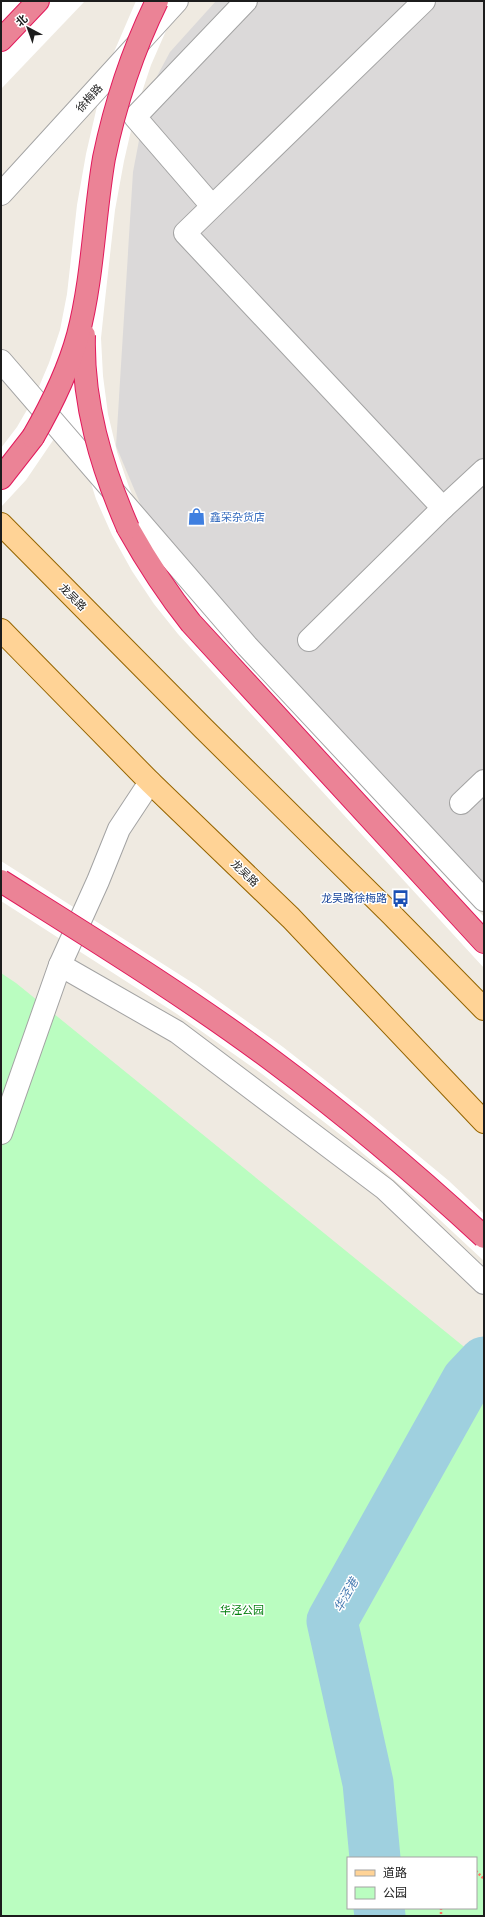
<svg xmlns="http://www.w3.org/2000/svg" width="485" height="1917" font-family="'Archivo Narrow','Noto Sans SC',sans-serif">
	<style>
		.residential { fill: #dbd9d9 }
		.park { fill: #bafdc0; fill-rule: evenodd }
		.pier { fill: #fff }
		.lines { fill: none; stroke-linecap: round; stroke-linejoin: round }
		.river { stroke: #9fd0df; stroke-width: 51 }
		.minor-casing { stroke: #a3a3a3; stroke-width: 24 }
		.primary-casing { stroke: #956500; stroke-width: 24 }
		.motorway-casing { stroke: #e2195c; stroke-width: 24 }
		.path { stroke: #ff7362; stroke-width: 2.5; stroke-dasharray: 2 2; stroke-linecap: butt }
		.minor { stroke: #fff; stroke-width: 22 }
		.primary { stroke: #ffd396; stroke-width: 22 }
		.motorway { stroke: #eb8396; stroke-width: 22 }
		.motorway-bridge-casing { stroke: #e2195c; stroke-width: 24; stroke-linecap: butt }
		.motorway-bridge { stroke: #eb8396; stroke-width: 22 }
		.labels { text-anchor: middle; stroke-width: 3; stroke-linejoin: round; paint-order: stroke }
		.street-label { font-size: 11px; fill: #1c1c1c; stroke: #fff }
		.shop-label { font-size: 11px; fill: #366cbe; stroke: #fff; text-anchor: start }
		.transit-label { font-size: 11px; fill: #164399; stroke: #fff; text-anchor: end }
		.park-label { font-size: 11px; fill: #058010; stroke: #fff }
		.water-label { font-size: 12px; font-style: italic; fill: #4479b1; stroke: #fff }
	</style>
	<rect width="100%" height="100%" fill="#efeae1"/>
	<polygon class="residential" points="216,1 484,1 484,893 161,553 116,446 133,172 148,93 170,52"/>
	<path class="park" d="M1 973 16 983 484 1363V1916H1ZM348 1858H476V1908H348Z"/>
	<g class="pier">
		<polygon points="1,1 85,1 1,89"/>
		<polygon points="136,1 179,1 151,65 135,113 124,161 115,210 105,300 101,338 103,376 108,414 117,452 129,487 143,521 204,612 484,917 484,968 178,634 154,604 132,571 112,535 96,499 84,461 58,433 26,480 1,507 1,448 17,427 35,396 49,363 60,330 67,294 77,205 86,154 98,102 114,52"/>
		<polygon points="1,861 196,985 283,1047 367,1113 449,1181 484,1214 484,1261 426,1207 346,1139 262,1074 177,1014 1,901"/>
	</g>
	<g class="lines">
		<g class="river">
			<polyline points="375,1858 368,1783 332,1621 467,1380 484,1362"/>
			<polyline points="379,1908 380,1916"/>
		</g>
		<defs>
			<g id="minor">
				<polyline points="424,1 185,233 443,508"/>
				<polyline points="1,194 177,1"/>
				<polyline points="212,206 135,117 246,1"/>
				<polyline points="1,361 247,646 484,900"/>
				<polyline points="309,640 443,508 484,470"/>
				<polyline points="461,803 484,781"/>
				<polyline points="60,965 177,1032 385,1189 484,1283"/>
				<polyline points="1,1133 60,965 98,881 119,829 150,782"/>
			</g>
			<g id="primary">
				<polyline points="1,524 203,728 391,914 484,1009"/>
				<polyline points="1,630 150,782 291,918 484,1122"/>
			</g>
			<g id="motorway">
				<polyline points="1,40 38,1"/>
				<polyline points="1,478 33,437"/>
				<path d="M128 528C147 562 167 593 191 623L484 942"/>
			</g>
		</defs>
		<use href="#minor" class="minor-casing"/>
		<use href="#primary" class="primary-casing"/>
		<use href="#motorway" class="motorway-casing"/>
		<g class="path">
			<polyline points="476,1871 484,1879"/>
			<polyline points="441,1908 441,1916"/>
		</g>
		<use href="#minor" class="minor"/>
		<use href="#primary" class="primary"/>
		<use href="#motorway" class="motorway"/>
		<defs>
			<g id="motorway-bridge">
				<path d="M84 335C82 402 101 466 128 528"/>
				<path d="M33 437C52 404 68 372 78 335 93 278 94 216 104 158 115 105 133 50 157 1"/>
				<path d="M1 881C93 939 186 996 273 1061 347 1116 417 1175 484 1237"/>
			</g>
		</defs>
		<use href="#motorway-bridge" class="motorway-bridge-casing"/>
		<use href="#motorway-bridge" class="motorway-bridge"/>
	</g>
	<defs>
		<symbol id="shop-bare" viewBox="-9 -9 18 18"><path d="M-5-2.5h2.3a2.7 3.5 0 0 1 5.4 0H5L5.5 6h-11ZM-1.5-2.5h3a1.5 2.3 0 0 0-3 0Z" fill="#3f7fe0" stroke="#fff" stroke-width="2.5" paint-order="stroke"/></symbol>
		<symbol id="bus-bare" viewBox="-9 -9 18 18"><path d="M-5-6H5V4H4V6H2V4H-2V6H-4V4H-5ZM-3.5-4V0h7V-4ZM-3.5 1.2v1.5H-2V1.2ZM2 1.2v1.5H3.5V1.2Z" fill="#1a4fb4" stroke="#fff" stroke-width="2.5" paint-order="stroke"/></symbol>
	</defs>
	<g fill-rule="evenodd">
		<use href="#shop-bare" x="184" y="504" width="25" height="25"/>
		<use href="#bus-bare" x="388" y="886" width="25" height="25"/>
	</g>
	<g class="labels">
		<g class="street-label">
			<text transform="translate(89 98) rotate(-48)" y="4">徐梅路</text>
			<text transform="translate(73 597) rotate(45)" y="4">龙吴路</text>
			<text transform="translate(245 873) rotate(44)" y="4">龙吴路</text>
		</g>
		<g class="shop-label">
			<text x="210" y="521">鑫荣杂货店</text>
		</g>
		<g class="transit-label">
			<text x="387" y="902">龙吴路徐梅路</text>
		</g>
		<g class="park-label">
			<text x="242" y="1614">华泾公园</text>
		</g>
		<g class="water-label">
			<text transform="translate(346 1595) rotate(-61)" y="4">华泾港</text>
		</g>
	</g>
	<rect width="485" height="1917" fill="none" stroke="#1c1c1c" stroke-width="4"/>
	<rect x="347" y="1857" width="130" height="52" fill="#ffffff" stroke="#a4a4a4"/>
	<rect x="355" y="1870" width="20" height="6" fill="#ffd396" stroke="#a4a4a4"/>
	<text x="383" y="1877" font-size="12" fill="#1c1c1c">道路</text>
	<rect x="355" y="1887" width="20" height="12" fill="#bafdc0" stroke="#a4a4a4"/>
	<text x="383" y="1897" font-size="12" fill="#1c1c1c">公园</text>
	<g transform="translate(28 28) rotate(319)" stroke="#ffffff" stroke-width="3" paint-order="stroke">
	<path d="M0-3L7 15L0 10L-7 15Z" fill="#1c1c1c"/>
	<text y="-6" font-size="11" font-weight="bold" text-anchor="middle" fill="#1c1c1c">北</text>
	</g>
</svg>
